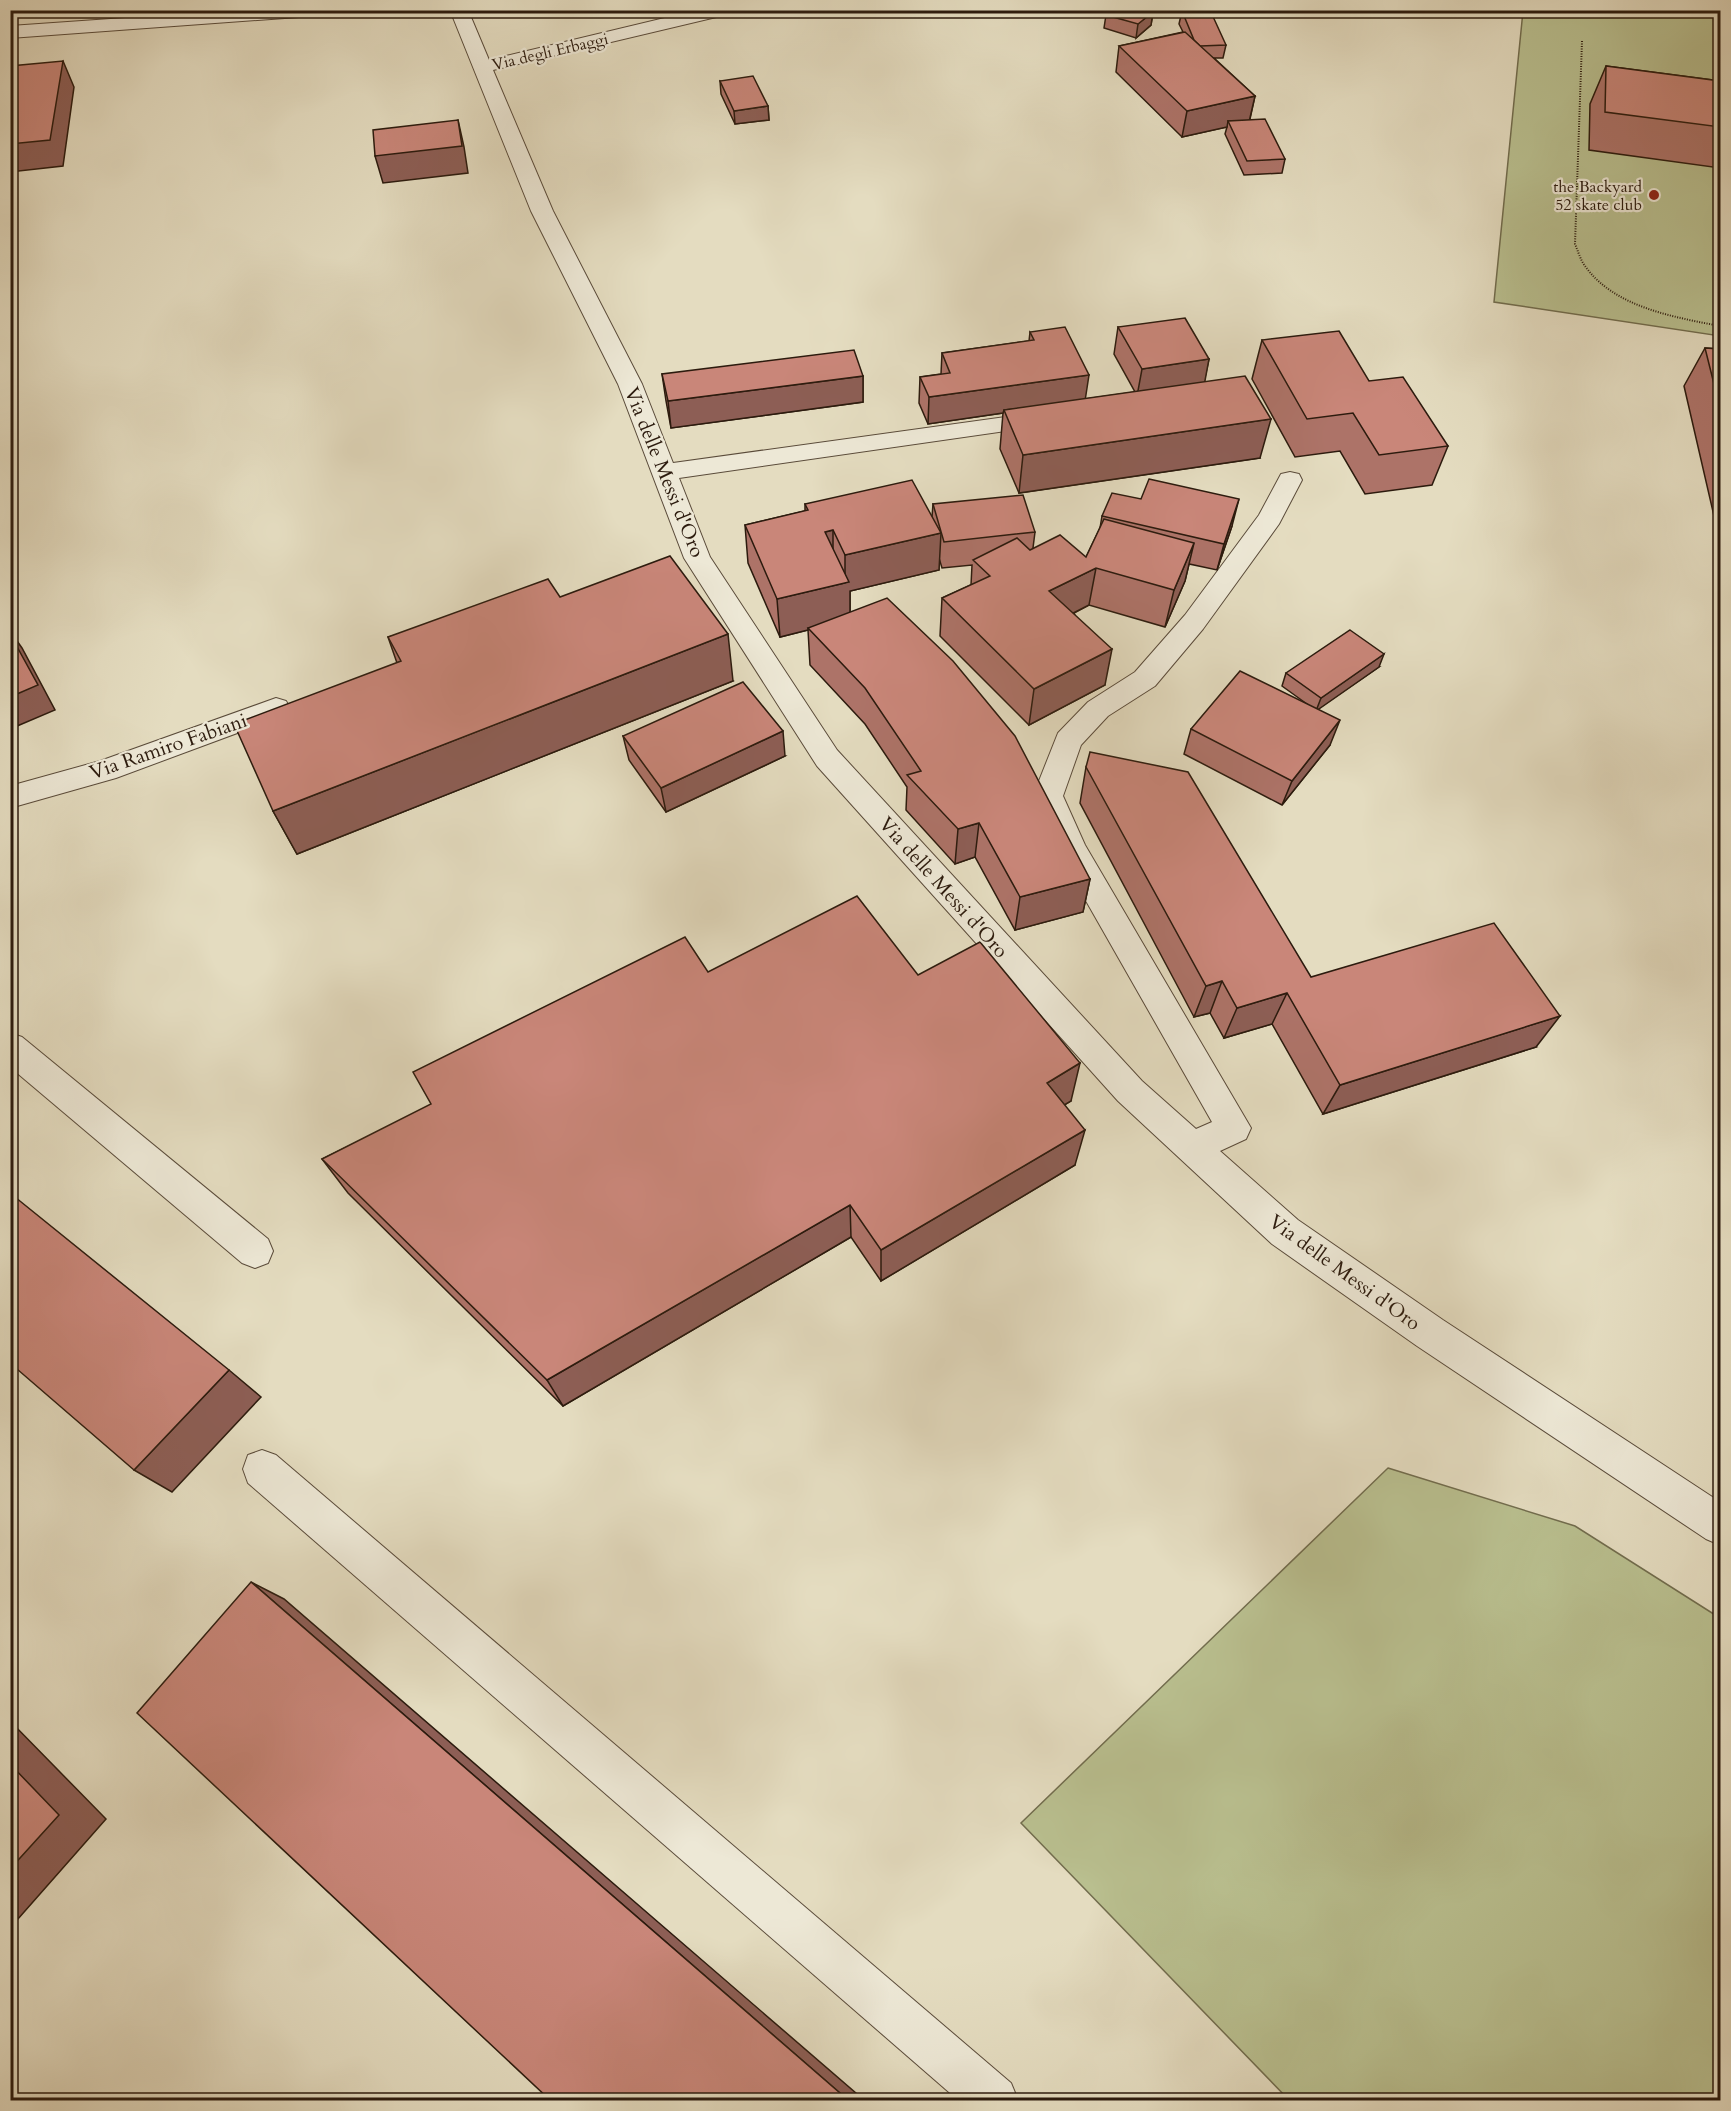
<svg xmlns="http://www.w3.org/2000/svg" width="1731" height="2111" font-family="Cardo,serif">
	<style>
		.green { fill: #b9bf8f; stroke: #726d4e; stroke-width: 1.5 }
		.lines { fill: none; stroke-linecap: round; stroke-linejoin: round }
		.minor-casing { stroke: #5a4b3a; stroke-width: 2 }
		.path { stroke: #2c1b0e; stroke-width: 2; stroke-dasharray: 1 1.5; stroke-linecap: butt }
		.minor { fill: #ede8d6; fill-rule: evenodd }
		.wall { fill: #ad7368; stroke: #2c1b0e; stroke-width: 1.5 }
		.shaded-wall { fill: #8d5e55; stroke: #2c1b0e; stroke-width: 1.5 }
		.building { fill: #c98679; stroke: #2c1b0e; stroke-width: 1.5 }
		.poi-dot { fill: #8f2418; stroke: #ede8d6; stroke-width: 2 }
		.labels { text-anchor: middle; stroke-width: 4.5; stroke-linejoin: round; paint-order: stroke }
		.far-street-label { font-size: 16px; fill: #2c1b0e; stroke: #ede8d6 }
		.far-poi-label { font-size: 16px; fill: #2c1b0e; stroke: #ede8d6; text-anchor: end }
		.street-label { font-size: 20px; fill: #2c1b0e; stroke: #ede8d6 }
	</style>
	<rect width="100%" height="100%" fill="#e4dcc0"/>
	<filter id="stains"><feTurbulence type="fractalNoise" baseFrequency=".00333" numOctaves="4"/><feColorMatrix values="0 0 0 0 .2 0 0 0 0 .09 0 0 0 0 .02 0 0 0 .5 -.17"/></filter>
	<radialGradient id="worn" r=".72"><stop offset=".6" stop-color="#630" stop-opacity="0"/><stop offset="1" stop-color="#630" stop-opacity=".3"/></radialGradient>
	<g class="green">
		<polygon points="1523,11 1720,11 1720,336 1494,302"/>
		<polygon points="1388,1468 1575,1526 1720,1618 1720,2100 1289,2100 1021,1823"/>
	</g>
	<g class="lines">
		<defs>
			<g id="minor">
				<polygon points="240,10 335,10 326,15 10,38 10,26"/>
				<polygon points="450,10 468,10 489,60 698,10 732,10 729,14 493,70 553,211 642,384 673,463 1048,411 1056,413 1060,418 1056,423 1048,425 679,478 710,557 837,750 1142,1081 1196,1129 1212,1122 1061,857 1033,796 1058,733 1088,702 1135,672 1185,615 1259,515 1281,474 1290,472 1299,474 1302,480 1279,524 1203,629 1155,686 1108,716 1081,745 1063,796 1085,845 1251,1128 1246,1139 1220,1151 1298,1220 1443,1320 1720,1502 1720,1545 1706,1539 1417,1346 1272,1244 1118,1101 817,766 684,558 618,384 531,211"/>
				<polygon points="276,698 286,701 290,708 286,715 116,778 10,808 10,786 100,761"/>
				<polygon points="10,1033 22,1037 268,1239 273,1251 268,1263 255,1268 242,1263 10,1067"/>
				<polygon points="262,1450 276,1455 1011,2083 1018,2100 958,2100 248,1483 243,1469 248,1455"/>
			</g>
		</defs>
		<use href="#minor" class="minor-casing"/>
		<path class="path" d="M1582 41 1575 244C1578 251 1580 259 1585 266 1614 307 1673 317 1720 326"/>
		<use href="#minor" class="minor"/>
	</g>
	<g class="wall">
		<polygon points="1111,10 1172,10 1172,12 1153,13 1151,25 1136,38 1104,28 1106,15"/>
		<polygon points="1182,11 1226,45 1223,58 1214,58 1255,96 1250,119 1285,159 1282,173 1244,175 1225,134 1227,127 1182,137 1116,72 1119,46 1183,32 1179,24"/>
		<polygon points="1606,66 1720,81 1720,168 1589,150 1590,104"/>
		<polygon points="720,81 768,106 769,120 735,124 721,94"/>
		<polygon points="1118,327 1209,359 1204,382 1260,458 1019,493 1000,449 1003,413 928,424 919,403 920,377 941,374 942,353 1029,341 1030,332 1085,399 1135,392 1114,354"/>
		<polygon points="1262,340 1369,381 1448,446 1432,485 1365,494 1340,451 1295,457 1252,379"/>
		<polygon points="1705,348 1720,349 1720,542 1684,386"/>
		<polygon points="662,374 863,376 863,402 671,428 666,401"/>
		<polygon points="805,504 932,517 933,504 1035,532 1033,548 1086,557 1100,528 1102,516 1232,526 1217,570 1189,564 1185,581 1165,627 1089,605 1074,613 1105,685 1029,725 940,636 942,598 971,585 972,565 942,568 939,558 939,570 850,591 850,612 1090,879 1083,912 1015,930 975,857 955,864 906,810 907,787 865,724 810,665 808,630 780,637 748,563 745,525 805,511"/>
		<polygon points="560,597 733,681 297,854 273,811 397,663 388,637"/>
		<polygon points="1379,667 1318,709 1330,745 1282,805 1184,754 1191,729 1307,704 1282,686 1286,673"/>
		<polygon points="623,736 785,756 666,812 629,760"/>
		<polygon points="1086,767 1311,977 1536,1047 1323,1114 1272,1024 1224,1038 1210,1013 1194,1017 1080,803"/>
		<polygon points="708,972 918,975 1071,1101 1064,1105 1075,1165 881,1281 851,1237 563,1406 348,1193 322,1159"/>
	</g>
	<g class="shaded-wall">
		<polygon points="1153,12 1151,25 1136,38 1138,24"/>
		<polygon points="63,61 74,87 63,166 10,172 10,144"/>
		<polygon points="1255,96 1249,122 1228,121 1227,127 1182,137 1187,111"/>
		<polygon points="768,106 769,120 735,124 734,111"/>
		<polygon points="458,120 464,147 468,173 383,183 375,156"/>
		<polygon points="1209,359 1204,386 1137,396 1142,369"/>
		<polygon points="1089,375 1085,401 1004,410 1003,413 928,424 929,397"/>
		<polygon points="863,376 863,402 671,428 668,401"/>
		<polygon points="1271,419 1260,458 1019,493 1023,455"/>
		<polygon points="1239,499 1232,526 1217,570 1224,544"/>
		<polygon points="833,530 833,568 825,532"/>
		<polygon points="941,533 939,570 850,591 850,620 808,628 808,630 780,637 777,599 845,583 845,555"/>
		<polygon points="1194,543 1185,581 1165,627 1174,590"/>
		<polygon points="1096,568 1089,605 1044,628 1049,591"/>
		<polygon points="10,631 22,648 55,710 10,729"/>
		<polygon points="728,634 733,681 297,854 273,811"/>
		<polygon points="1112,649 1105,685 1029,725 1034,689"/>
		<polygon points="1384,654 1379,667 1316,711 1321,698"/>
		<polygon points="1340,720 1330,745 1282,805 1292,781"/>
		<polygon points="783,731 785,756 666,812 661,788"/>
		<polygon points="979,823 975,857 955,864 958,829"/>
		<polygon points="1090,879 1083,912 1015,930 1020,897"/>
		<polygon points="1222,981 1210,1013 1194,1017 1206,986"/>
		<polygon points="1287,993 1272,1024 1224,1038 1237,1008"/>
		<polygon points="1560,1016 1536,1047 1323,1114 1340,1085"/>
		<polygon points="1080,1063 1071,1101 1039,1120 1047,1083"/>
		<polygon points="1085,1130 1075,1165 881,1281 881,1250"/>
		<polygon points="850,1205 851,1237 563,1406 547,1380"/>
		<polygon points="229,1370 261,1397 172,1492 134,1470"/>
		<polygon points="251,1582 284,1599 864,2100 848,2100"/>
		<polygon points="10,1721 106,1819 10,1928"/>
	</g>
	<g class="building">
		<polygon points="1111,10 1149,10 1153,12 1138,24 1106,15"/>
		<polygon points="1210,10 1226,45 1200,46 1194,40 1182,11"/>
		<polygon points="1185,32 1255,96 1187,111 1119,46"/>
		<polygon points="63,61 50,140 10,144 10,66"/>
		<polygon points="1606,66 1720,81 1720,127 1605,112"/>
		<polygon points="753,76 768,106 734,111 720,81"/>
		<polygon points="1265,119 1285,159 1247,161 1228,121"/>
		<polygon points="458,120 462,146 375,156 373,130"/>
		<polygon points="1185,318 1209,359 1142,369 1118,327"/>
		<polygon points="1065,327 1089,375 929,397 920,377 950,373 942,353 1034,340 1030,332"/>
		<polygon points="1339,331 1369,381 1403,377 1448,446 1379,455 1353,413 1307,419 1262,340"/>
		<polygon points="1705,348 1720,349 1720,408"/>
		<polygon points="854,350 863,376 668,401 662,374"/>
		<polygon points="1245,376 1271,419 1023,455 1004,410"/>
		<polygon points="1149,479 1239,499 1224,544 1102,516 1112,493 1141,499"/>
		<polygon points="912,480 941,533 845,555 833,530 825,532 849,582 777,599 745,525 808,510 805,504"/>
		<polygon points="1023,495 1035,532 944,542 933,504"/>
		<polygon points="1104,519 1194,543 1174,590 1096,568 1049,591 1112,649 1034,689 942,598 990,576 973,560 1017,538 1030,550 1060,535 1086,557"/>
		<polygon points="670,556 728,634 273,811 234,724 401,661 388,637 548,579 560,597"/>
		<polygon points="887,598 953,661 1015,736 1090,879 1020,897 979,823 958,829 907,775 921,771 865,688 808,628"/>
		<polygon points="1350,630 1384,654 1321,698 1286,673"/>
		<polygon points="10,634 38,685 10,697"/>
		<polygon points="1240,671 1340,720 1292,781 1191,729"/>
		<polygon points="743,682 783,731 661,788 623,736"/>
		<polygon points="1090,752 1188,772 1311,977 1494,923 1560,1016 1340,1085 1287,993 1237,1008 1222,981 1206,986 1086,767"/>
		<polygon points="857,896 918,975 980,942 1080,1063 1047,1083 1085,1130 881,1250 850,1205 547,1380 322,1159 431,1104 413,1072 685,937 708,972"/>
		<polygon points="10,1193 229,1370 134,1470 10,1363"/>
		<polygon points="251,1582 848,2100 550,2100 137,1713"/>
		<polygon points="10,1764 59,1815 10,1869"/>
	</g>
	<circle class="poi-dot" cx="1654" cy="195" r="6"/>
	<g class="labels">
		<g class="far-street-label">
			<text transform="translate(550 51) rotate(-13)" y="6">Via degli Erbaggi</text>
		</g>
		<g class="far-poi-label">
			<text x="1642" y="192">the Backyard<tspan x="1642" dy="18">52 skate club</tspan></text>
		</g>
		<g class="street-label">
			<text transform="translate(665 472) rotate(68)" y="7">Via delle Messi d'Oro</text>
			<text transform="translate(168 746) rotate(-19)" y="7">Via Ramiro Fabiani</text>
			<text transform="translate(944 887) rotate(48)" y="7">Via delle Messi d'Oro</text>
			<text transform="translate(1345 1272) rotate(36)" y="7">Via delle Messi d'Oro</text>
		</g>
	</g>
	<rect width="1731" height="2111" fill="none" stroke="#e4dcc0" stroke-width="36"/>
	<rect x="12" y="12" width="1707" height="2087" fill="none" stroke="#2c1b0e" stroke-width="3"/>
	<rect x="18" y="18" width="1695" height="2075" fill="none" stroke="#2c1b0e" stroke-width="1.5"/>
	<rect width="100%" height="100%" filter="url(#stains)"/>
	<rect width="100%" height="100%" fill="url(#worn)"/>
</svg>
